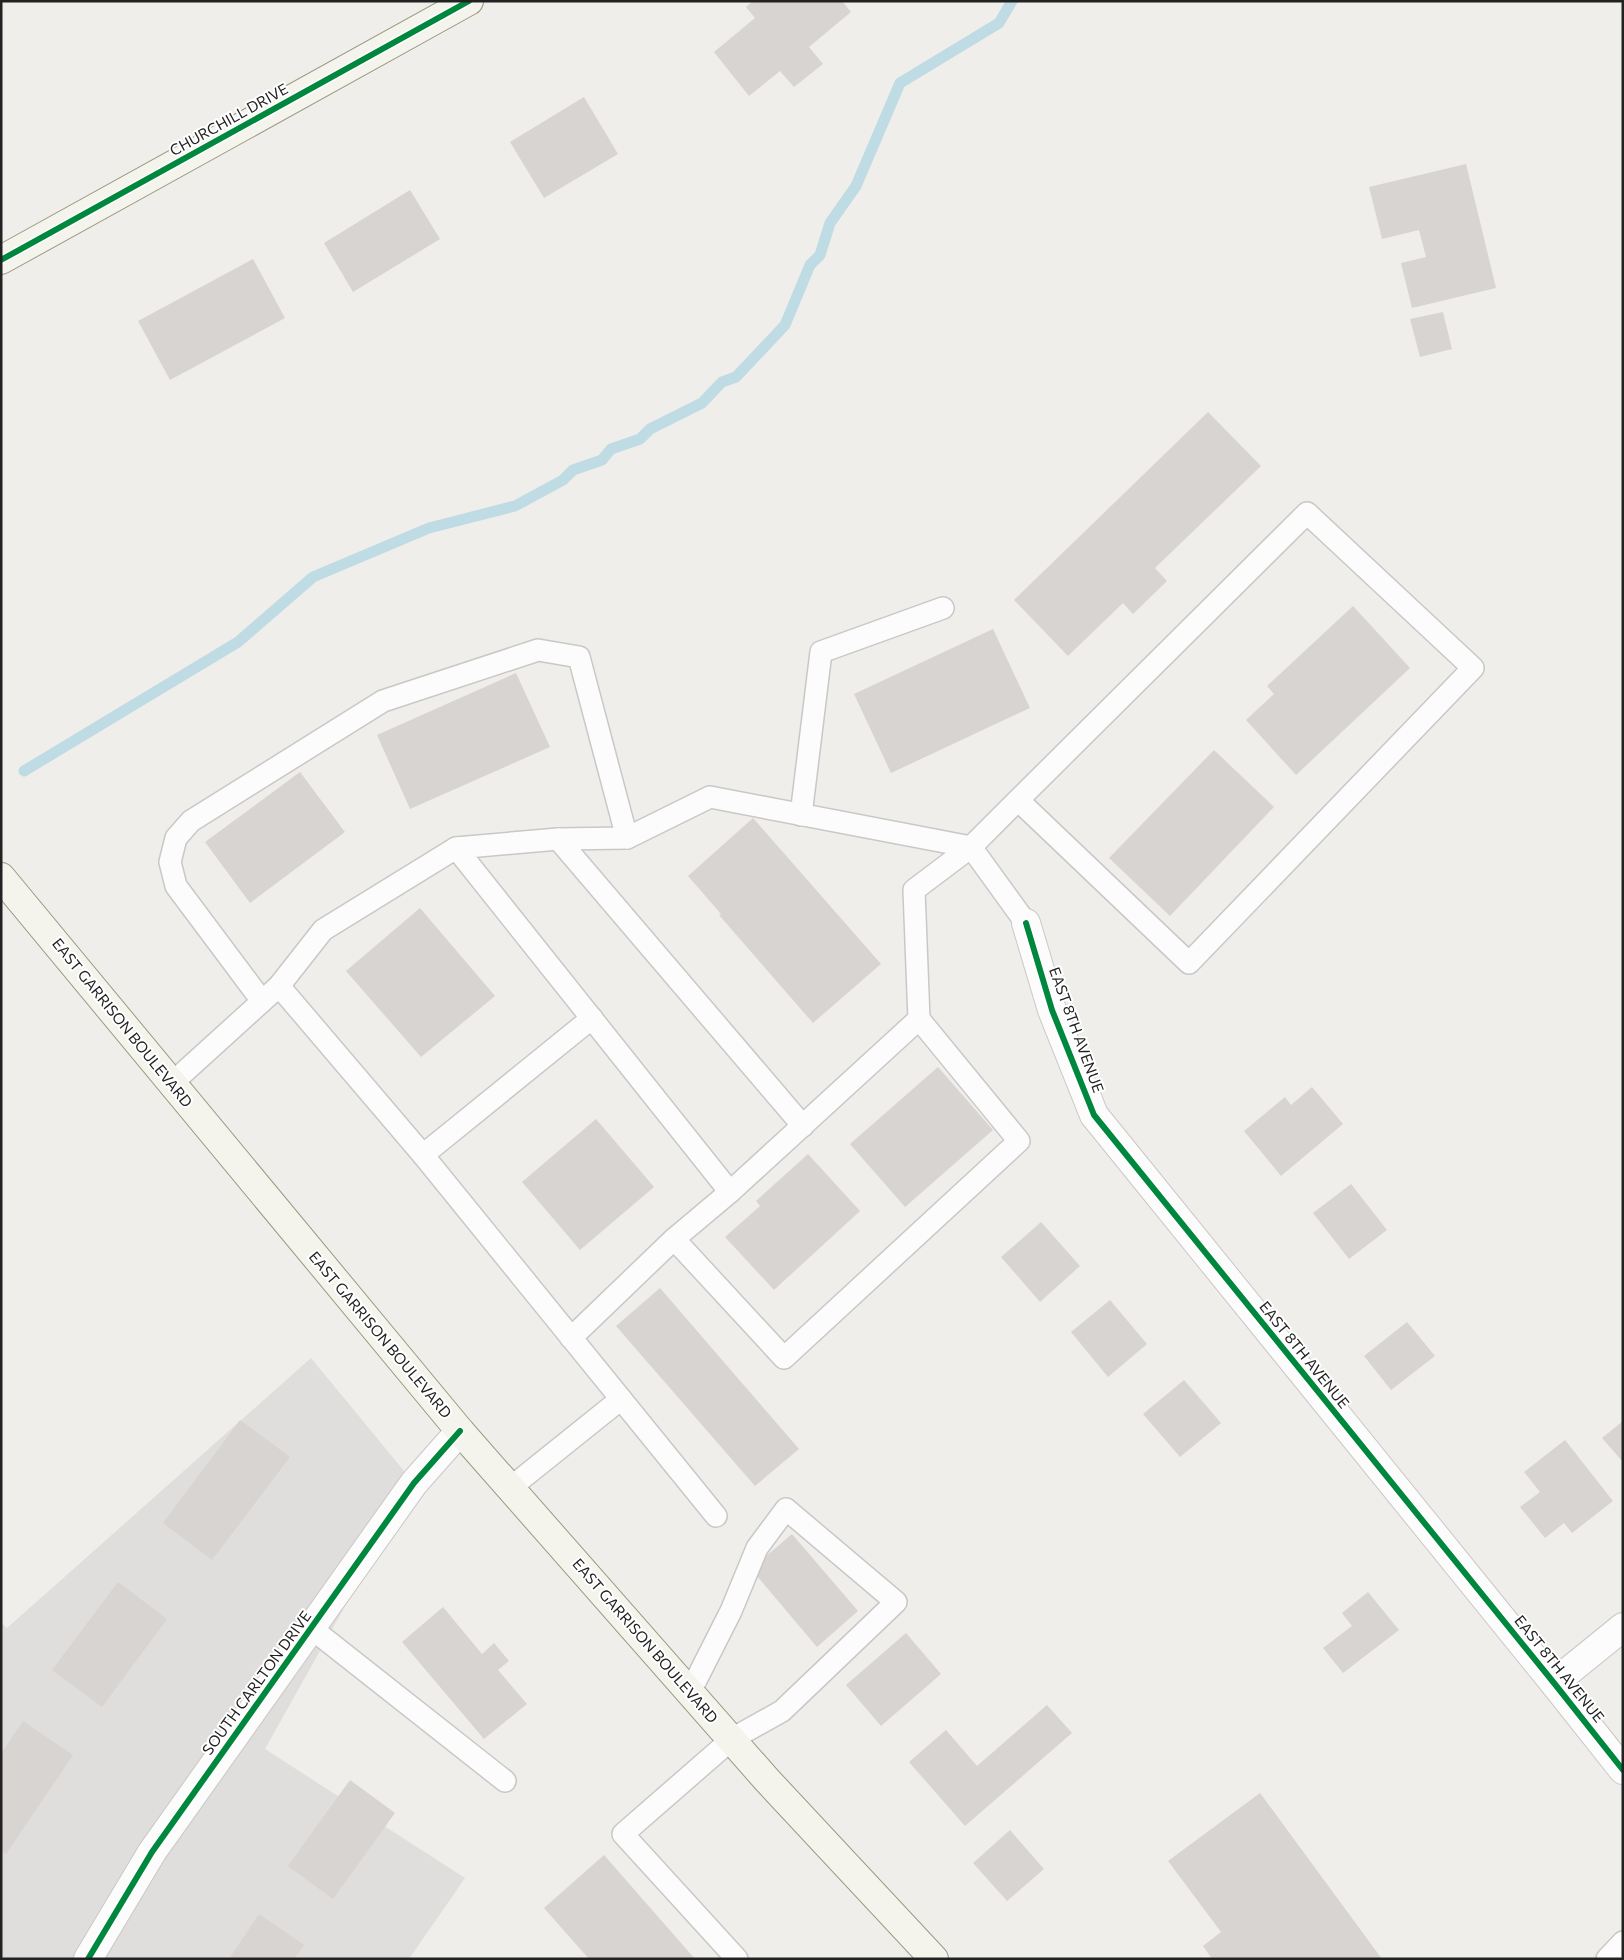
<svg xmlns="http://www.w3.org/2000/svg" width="1624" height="1960" font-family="Commissioner,sans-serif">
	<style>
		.residential { fill: #dfdedc }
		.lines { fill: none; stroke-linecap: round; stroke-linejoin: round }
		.stream { stroke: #bfdbe3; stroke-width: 11 }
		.building { fill: #d7d4d2 }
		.lane-casing { stroke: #c9c8c7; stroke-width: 24 }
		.street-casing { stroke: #c9c8c7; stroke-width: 30 }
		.secondary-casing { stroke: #999a82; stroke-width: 30 }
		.lane { stroke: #fdfcfc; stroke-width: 21 }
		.street { stroke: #fdfcfc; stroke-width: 28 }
		.secondary { stroke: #f4f4ed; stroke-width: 28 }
		.cycleway-casing { stroke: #fff; stroke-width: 9 }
		.cycleway { stroke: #00873e; stroke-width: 6 }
		.labels { text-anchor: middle; stroke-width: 4; stroke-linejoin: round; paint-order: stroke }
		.street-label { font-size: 15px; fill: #222; stroke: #fff }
	</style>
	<rect width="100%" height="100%" fill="#f0eeeb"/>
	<polygon class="residential" points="311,1358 414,1483 265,1749 465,1878 409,1959 1,1959 1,1622 7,1628"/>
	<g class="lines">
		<polyline class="stream" points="24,771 238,642 313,577 429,528 515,506 563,480 573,470 602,460 611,449 640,439 650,429 702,403 722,382 736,377 785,325 810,265 820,255 830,223 856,186 900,83 999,23 1012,1"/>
	</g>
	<g class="building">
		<polygon points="753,1 842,1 851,12 809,47 823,64 794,87 780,71 749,96 714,52 755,18 746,7"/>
		<polygon points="584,97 618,154 544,198 510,142"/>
		<polygon points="1466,164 1496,288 1412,308 1401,263 1426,257 1419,230 1382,239 1369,187"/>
		<polygon points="410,190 440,239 353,292 324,243"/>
		<polygon points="253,259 285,318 170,380 138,321"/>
		<polygon points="1443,312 1452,349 1420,357 1410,319"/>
		<polygon points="1208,412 1261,466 1155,568 1167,581 1133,614 1123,603 1068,656 1014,600"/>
		<polygon points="1353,606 1410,668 1296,775 1246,720 1274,694 1267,686"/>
		<polygon points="993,629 1030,708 891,773 854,694"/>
		<polygon points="516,673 550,747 410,809 377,735"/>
		<polygon points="1214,750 1274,807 1170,916 1109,858"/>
		<polygon points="300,772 345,832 250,903 205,842"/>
		<polygon points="753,818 881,964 813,1023 719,915 721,914 688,876"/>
		<polygon points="420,908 495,996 421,1057 346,971"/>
		<polygon points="938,1067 993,1130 905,1207 850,1144"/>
		<polygon points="1312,1087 1343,1124 1281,1176 1244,1131 1285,1097 1291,1105"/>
		<polygon points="596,1119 654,1187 580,1250 522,1182"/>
		<polygon points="808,1154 860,1211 774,1290 725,1237 760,1206 756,1201"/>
		<polygon points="1351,1184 1387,1230 1349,1259 1313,1213"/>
		<polygon points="1041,1222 1080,1266 1040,1302 1001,1257"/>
		<polygon points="660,1288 799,1449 755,1486 616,1326"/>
		<polygon points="1110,1300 1147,1344 1108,1377 1071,1332"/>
		<polygon points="1407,1322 1435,1356 1391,1390 1364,1356"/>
		<polygon points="1184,1380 1221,1423 1180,1457 1143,1414"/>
		<polygon points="240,1420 290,1457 212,1560 163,1523"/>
		<polygon points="1623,1421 1623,1462 1602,1438"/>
		<polygon points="1565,1440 1613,1501 1572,1533 1564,1523 1545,1538 1520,1507 1540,1492 1524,1472"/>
		<polygon points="792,1534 858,1611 817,1647 751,1569"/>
		<polygon points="118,1582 167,1619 102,1707 52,1670"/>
		<polygon points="1368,1592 1399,1630 1343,1673 1323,1648 1352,1626 1342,1613"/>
		<polygon points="443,1607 482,1654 494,1643 509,1661 498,1670 527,1704 484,1739 402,1642"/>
		<polygon points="906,1633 941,1674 881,1726 846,1685"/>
		<polygon points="1047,1705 1072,1733 965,1826 909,1762 946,1730 977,1766"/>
		<polygon points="23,1721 73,1755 6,1854 1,1851 1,1754"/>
		<polygon points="350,1780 395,1813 333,1899 288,1866"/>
		<polygon points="1260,1793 1382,1959 1212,1959 1203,1946 1221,1932 1168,1861"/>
		<polygon points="1010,1830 1044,1869 1007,1901 973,1863"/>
		<polygon points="604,1855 695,1959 589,1959 544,1908"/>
		<polygon points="259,1914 304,1945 294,1959 229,1959"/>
	</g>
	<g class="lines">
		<defs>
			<g id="lane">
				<polyline points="801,815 821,652 943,608"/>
				<polyline points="558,839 803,1126"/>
				<polyline points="279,986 323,930 456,848"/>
				<polyline points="262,1001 176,886 170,862 176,838 191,821 383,701 538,650 579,657 627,838"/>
				<polyline points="919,1019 914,890 971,847 1018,800 1307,513 1473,668 1189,963 1018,800"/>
				<polyline points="171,1084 279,986 423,1155 716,1516"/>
				<polyline points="423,1155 592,1018"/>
				<polyline points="730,1192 456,848 558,839 627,838 710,797 971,847 1026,923"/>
				<polyline points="571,1338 674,1239 730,1192 919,1019 1019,1141 784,1358 674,1239"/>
				<polyline points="510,1488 621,1399"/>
				<polyline points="311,1628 505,1781"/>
				<polyline points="690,1692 731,1611 757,1548 786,1509 896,1602 782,1711 732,1739 623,1834 737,1959"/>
				<polyline points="1607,1959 1623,1942"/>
			</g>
			<g id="street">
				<polyline points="1026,923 1052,1010 1094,1115 1554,1683 1623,1770"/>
				<polyline points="1554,1683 1623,1627"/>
				<polyline points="88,1959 152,1852 414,1483 460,1431"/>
			</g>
			<g id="secondary">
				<polyline points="1,260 469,1"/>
				<polyline points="1,877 460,1431 767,1780 934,1959"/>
			</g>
		</defs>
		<use href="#lane" class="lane-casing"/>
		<use href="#street" class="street-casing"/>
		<use href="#secondary" class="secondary-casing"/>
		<use href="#lane" class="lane"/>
		<use href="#street" class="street"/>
		<use href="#secondary" class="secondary"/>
		<defs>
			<g id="cycleway">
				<polyline points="1,260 469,1"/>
				<polyline points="1026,923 1052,1010 1094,1115 1554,1683 1623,1770"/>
				<polyline points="88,1959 152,1852 414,1483 460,1431"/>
			</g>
		</defs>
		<use href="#cycleway" class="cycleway-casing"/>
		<use href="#cycleway" class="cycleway"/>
	</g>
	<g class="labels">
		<g class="street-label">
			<text transform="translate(229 120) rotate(-29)" y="5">CHURCHILL DRIVE</text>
			<text transform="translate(122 1023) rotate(51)" y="5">EAST GARRISON BOULEVARD</text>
			<text transform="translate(1076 1030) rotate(70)" y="5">EAST 8TH AVENUE</text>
			<text transform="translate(380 1335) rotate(50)" y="5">EAST GARRISON BOULEVARD</text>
			<text transform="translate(1304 1355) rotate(51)" y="5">EAST 8TH AVENUE</text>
			<text transform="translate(645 1641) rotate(49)" y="5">EAST GARRISON BOULEVARD</text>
			<text transform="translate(1559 1669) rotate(51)" y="5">EAST 8TH AVENUE</text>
			<text transform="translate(257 1683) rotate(-54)" y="5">SOUTH CARLTON DRIVE</text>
		</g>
	</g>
	<rect width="1624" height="1960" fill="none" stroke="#222222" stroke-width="5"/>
</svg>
